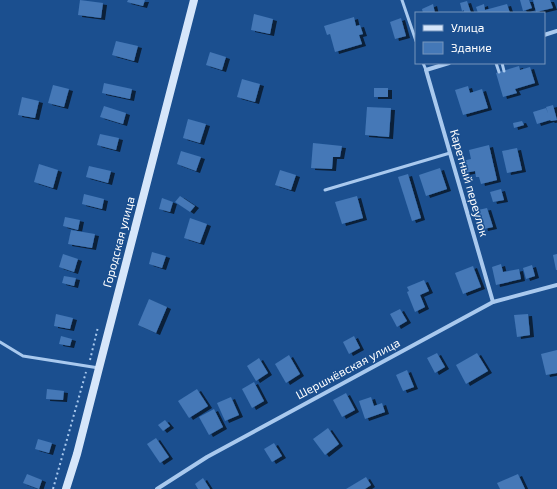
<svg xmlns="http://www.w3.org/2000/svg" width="557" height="489" font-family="'Exo 2',sans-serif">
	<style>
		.building { fill: #4478b7; filter: url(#shadow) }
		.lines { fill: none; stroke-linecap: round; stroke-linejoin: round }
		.path { stroke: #a9c9ee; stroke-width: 2; stroke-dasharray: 2 3; stroke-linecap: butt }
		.lane { stroke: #a9c9ee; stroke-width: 3 }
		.street { stroke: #a9c9ee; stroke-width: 4 }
		.secondary { stroke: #d6e6fa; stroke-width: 8 }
		.labels { text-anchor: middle; stroke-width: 3; stroke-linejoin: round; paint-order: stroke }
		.street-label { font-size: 12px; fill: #fff; stroke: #1b4f8f }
	</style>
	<defs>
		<filter id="shadow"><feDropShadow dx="4" dy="2" stdDeviation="0" flood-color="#0009"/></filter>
	</defs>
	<rect width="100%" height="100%" fill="#1b4f8f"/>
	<g class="building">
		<polygon points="80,0 103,3 101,18 78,15"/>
		<polygon points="128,0 145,0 143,6 127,2"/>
		<polygon points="520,0 529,0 532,8 523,11"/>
		<polygon points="533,0 550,0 553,8 536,12"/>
		<polygon points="467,1 471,13 464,13 464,10 462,11 460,3"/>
		<polygon points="433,4 435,13 423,13 422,9"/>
		<polygon points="484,4 485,10 507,4 510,13 478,13 476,7"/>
		<polygon points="254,14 273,19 270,34 251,30"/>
		<polygon points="354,17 356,26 360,25 363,34 359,35 362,44 335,52 330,34 327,35 324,26"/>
		<polygon points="401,18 406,36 395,39 390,22"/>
		<polygon points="116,41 138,46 134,61 112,55"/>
		<polygon points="210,52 226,57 222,70 206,65"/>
		<polygon points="519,66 520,70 530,67 535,83 515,89 517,93 503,97 496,73"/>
		<polygon points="242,79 260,84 255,102 237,97"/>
		<polygon points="104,83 132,89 130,99 102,93"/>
		<polygon points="53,85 69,89 64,107 48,103"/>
		<polygon points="468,86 470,93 482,89 488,108 463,115 455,90"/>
		<rect x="374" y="88" width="14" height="9"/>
		<polygon points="22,97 39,101 35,118 18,115"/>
		<polygon points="553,105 557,120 551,121 550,120 537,124 533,112 546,108 548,113 546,107"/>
		<polygon points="104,106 126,113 123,124 100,117"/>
		<polygon points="367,107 391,108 389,137 365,135"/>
		<polygon points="188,119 206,124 200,143 183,138"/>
		<polygon points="522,121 524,125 514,128 513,123"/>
		<polygon points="100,134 119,138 116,150 97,145"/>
		<polygon points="313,143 342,146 340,157 333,157 332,169 311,168"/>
		<polygon points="489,145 497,180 481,184 479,177 476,177 475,171 465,173 462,161 471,159 469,150"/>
		<polygon points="517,148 522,170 507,173 502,151"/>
		<polygon points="181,151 201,157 196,171 177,164"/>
		<polygon points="39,164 58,170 53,188 34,182"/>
		<polygon points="89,166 111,171 108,183 86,177"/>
		<polygon points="440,168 447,189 426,196 419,175"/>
		<polygon points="280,170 296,175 291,190 275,185"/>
		<polygon points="408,174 421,218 412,221 398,177"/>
		<polygon points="501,189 504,200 493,202 490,192"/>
		<polygon points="84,194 104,199 102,209 82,204"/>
		<polygon points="180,196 195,206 190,212 175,202"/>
		<polygon points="357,196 363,218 342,224 335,202"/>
		<polygon points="162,198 173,202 170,212 159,209"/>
		<polygon points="487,208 493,227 484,229 478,210"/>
		<polygon points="65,217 80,220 78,230 63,226"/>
		<polygon points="190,218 207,224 200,243 184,238"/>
		<polygon points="71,230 95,234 92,248 68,244"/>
		<polygon points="152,252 166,256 162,268 149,264"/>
		<polygon points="63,254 78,259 74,272 59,267"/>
		<polygon points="557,254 557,270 556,270 553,255"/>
		<polygon points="501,264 503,272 519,269 521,279 496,285 492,267"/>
		<polygon points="532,265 535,276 526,279 523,268"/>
		<polygon points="473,266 481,287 463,294 455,273"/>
		<polygon points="64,276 76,278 74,286 62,283"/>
		<polygon points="424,280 429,291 420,295 425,307 415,312 407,292 409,291 407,287"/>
		<polygon points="149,299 167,307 156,333 138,325"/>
		<polygon points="400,309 407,321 397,327 390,314"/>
		<polygon points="56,314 73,318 70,329 54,326"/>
		<polygon points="528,314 530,335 517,337 514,315"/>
		<polygon points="61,336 72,339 70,346 59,344"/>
		<polygon points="354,336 360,348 349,354 343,342"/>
		<polygon points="557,350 557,373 546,375 541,354"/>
		<polygon points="437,353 445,367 435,373 427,358"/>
		<polygon points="477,353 488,371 466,384 456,365"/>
		<polygon points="289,355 300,374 286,383 275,364"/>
		<polygon points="259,358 268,373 256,381 247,366"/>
		<polygon points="407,370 414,387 403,391 396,375"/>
		<polygon points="254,382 264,401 252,408 242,389"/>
		<polygon points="47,389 64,391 63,400 46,399"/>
		<polygon points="197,389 208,406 189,418 178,401"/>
		<polygon points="346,393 355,410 342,417 333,400"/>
		<polygon points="231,397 239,415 225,421 217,403"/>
		<polygon points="371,397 374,406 382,403 385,412 365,419 359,401"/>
		<polygon points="214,409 223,427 209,435 199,417"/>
		<polygon points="165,420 170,426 163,431 158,425"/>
		<polygon points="328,428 339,444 325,455 313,439"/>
		<polygon points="156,438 169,457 160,463 147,444"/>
		<polygon points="38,439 52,443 49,453 35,449"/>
		<polygon points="274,443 282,456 272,462 264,449"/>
		<polygon points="27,474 42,480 39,489 23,483"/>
		<polygon points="518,474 525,489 500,489 497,483"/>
		<polygon points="366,477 371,485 365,489 346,489"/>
		<polygon points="203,478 210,489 198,489 195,484"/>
	</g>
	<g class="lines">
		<g class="path">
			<polyline points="90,360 98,327"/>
			<polyline points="53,489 86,372"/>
		</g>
		<g class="lane">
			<polyline points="402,0 416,41"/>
			<polyline points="423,63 426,70"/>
			<polyline points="496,63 499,72"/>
			<polyline points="502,63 504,71"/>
			<polyline points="325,190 450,153"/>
			<polyline points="0,342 23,356 99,368"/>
		</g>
		<g class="street">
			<polyline points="544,35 557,31"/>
			<polyline points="449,63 426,70 493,302"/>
			<polyline points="157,489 207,457 493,302 557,285"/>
		</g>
		<polyline class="secondary" points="66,489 77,454 99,368 194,0"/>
	</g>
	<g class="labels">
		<g class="street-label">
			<text transform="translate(469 183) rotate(74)" y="4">Каретный переулок</text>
			<text transform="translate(119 242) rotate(-75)" y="4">Городская улица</text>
			<text transform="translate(348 369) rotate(-28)" y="4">Шершнёвская улица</text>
		</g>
	</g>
	<rect x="415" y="12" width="130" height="52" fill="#1b4f8f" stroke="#7695bc"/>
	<rect x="423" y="25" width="20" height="6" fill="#d6e6fa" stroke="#7695bc"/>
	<text x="451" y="32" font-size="12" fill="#ffffff">Улица</text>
	<rect x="423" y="42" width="20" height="12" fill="#4478b7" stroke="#7695bc"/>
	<text x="451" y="52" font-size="12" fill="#ffffff">Здание</text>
</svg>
